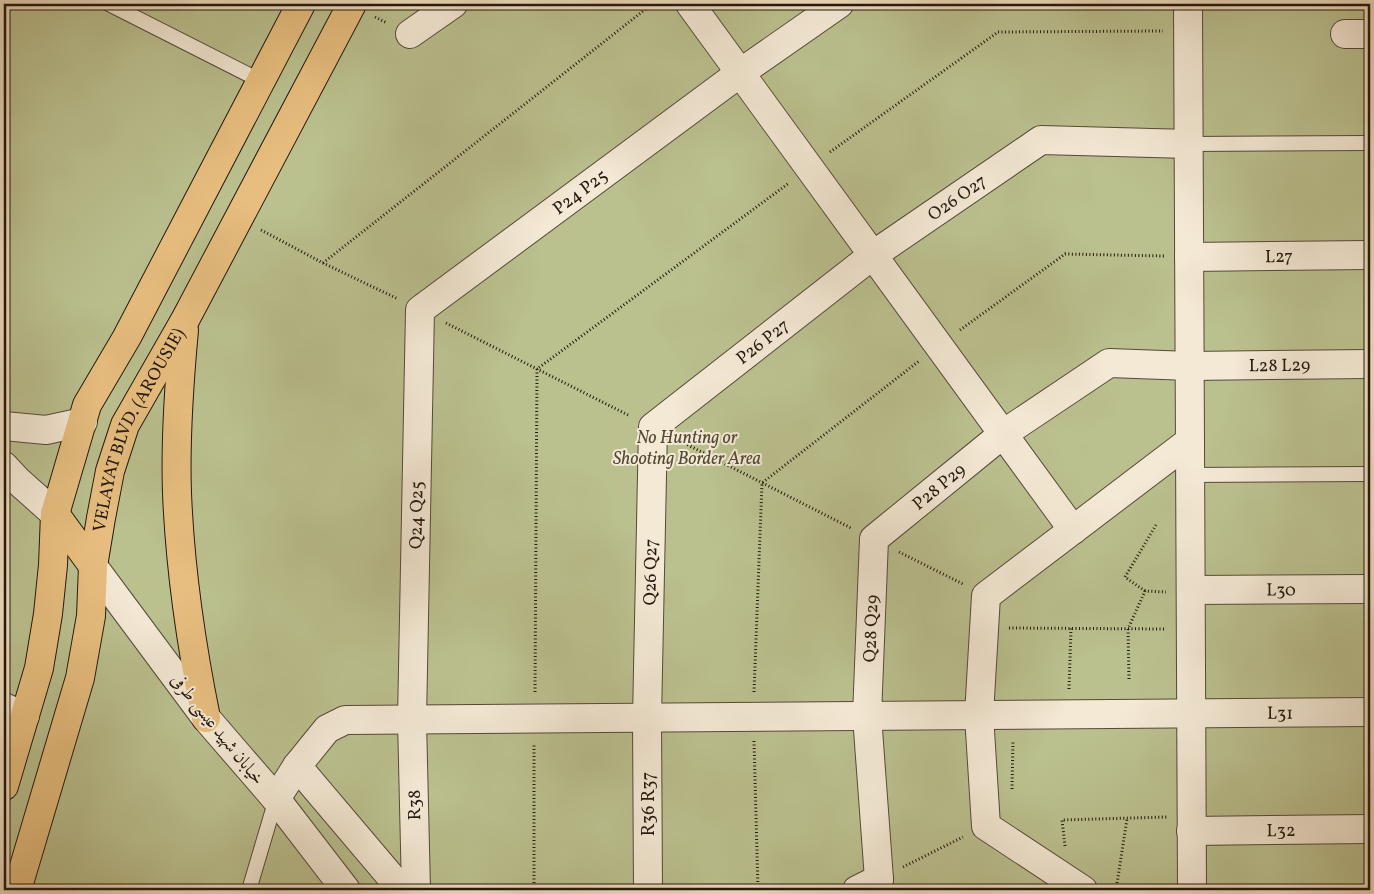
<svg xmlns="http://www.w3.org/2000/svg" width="1374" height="894" font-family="Vollkorn,Amiri,serif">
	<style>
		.green { fill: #bbc08f; stroke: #706c4f }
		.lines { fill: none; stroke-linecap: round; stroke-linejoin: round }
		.service-casing { stroke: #56493b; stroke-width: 16 }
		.minor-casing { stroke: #56493b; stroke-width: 30 }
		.tertiary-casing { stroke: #56493b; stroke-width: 30 }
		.primary-casing { stroke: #24180f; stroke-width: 30 }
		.path { stroke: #24180f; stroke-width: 3; stroke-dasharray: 1 2.5; stroke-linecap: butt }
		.service { stroke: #f4e9d5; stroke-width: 14 }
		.minor { stroke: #f4e9d5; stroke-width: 28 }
		.tertiary { stroke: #f4e9d5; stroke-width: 28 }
		.primary { stroke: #e7be7f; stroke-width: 28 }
		.labels { text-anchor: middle; stroke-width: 4; stroke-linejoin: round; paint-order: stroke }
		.street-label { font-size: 18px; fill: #24180f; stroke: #f4e9d5 }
		.park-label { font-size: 18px; font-style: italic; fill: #514a35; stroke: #f4e9d5 }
	</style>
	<rect width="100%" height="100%" fill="#eeddbe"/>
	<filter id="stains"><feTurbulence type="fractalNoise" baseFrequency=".004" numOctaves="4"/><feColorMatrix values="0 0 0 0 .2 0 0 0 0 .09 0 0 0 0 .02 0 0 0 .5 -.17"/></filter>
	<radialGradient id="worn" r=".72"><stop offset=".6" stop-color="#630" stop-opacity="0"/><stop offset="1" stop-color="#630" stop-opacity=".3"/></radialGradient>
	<rect class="green" x="4" y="4" width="1366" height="886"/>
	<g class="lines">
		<defs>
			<g id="service">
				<polyline points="109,4 261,81"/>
				<polyline points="1189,144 1370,143"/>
				<polyline points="1190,475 1370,474"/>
				<polyline points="249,890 276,799"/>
			</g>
			<g id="minor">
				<polyline points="690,4 1073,530"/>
				<polyline points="1188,4 1192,890"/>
				<polyline points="410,34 453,4"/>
				<polyline points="1345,34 1370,34"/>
				<path id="s1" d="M1189 257 1370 255"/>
				<path id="s2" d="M1191 590 1370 589"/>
				<polyline points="297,766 402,890"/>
				<path id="s3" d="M276 799 297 766 327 729 345 720 1370 712"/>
				<path id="s4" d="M1191 831 1370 829"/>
				<path id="s5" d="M879 879 867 716 874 539 1003 434 1109 363 1190 366 1370 364"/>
				<path id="s6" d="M416 890 412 720 420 310 740 73 839 4"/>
				<path id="s7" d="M648 890 647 718 653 427 873 255 1041 140 1189 144"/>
				<polyline points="857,890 879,879"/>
				<polyline points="1083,890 986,826 979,715 986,596 1190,441"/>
			</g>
			<g id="tertiary">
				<polyline points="4,426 46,430 83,422"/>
				<polyline points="4,466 18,481 55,514"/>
				<polyline points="93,566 206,718 276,799 346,890"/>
				<polyline points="4,707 25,716"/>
			</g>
			<g id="primary">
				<path d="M184 330C179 384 175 438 177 493 180 569 191 644 206 718"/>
				<polyline points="55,514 93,566"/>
				<polyline points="4,786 39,668 48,614 53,565 55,514 87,405 127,337 301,4"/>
				<path id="s8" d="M17 890 80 678 91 616 93 566 101 518 110 471 125 425 185 320 352 4"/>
			</g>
		</defs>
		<use href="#service" class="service-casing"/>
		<use href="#minor" class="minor-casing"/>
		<use href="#tertiary" class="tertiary-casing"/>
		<use href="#primary" class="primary-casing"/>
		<g class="path">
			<polyline points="375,17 387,23"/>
			<polyline points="830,152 998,32 1163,31"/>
			<polyline points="261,230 323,263 398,299"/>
			<polyline points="323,263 652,4"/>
			<polyline points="446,323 630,416"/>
			<polyline points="960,330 1065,254 1164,256"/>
			<polyline points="678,440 851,528"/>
			<polyline points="899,552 963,584"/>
			<polyline points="1145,591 1125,577 1156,525"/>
			<polyline points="1009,628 1165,629"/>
			<polyline points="1129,679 1128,629 1145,591 1166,592"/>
			<polyline points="1069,689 1071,628"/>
			<polyline points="535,692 537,369 789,183"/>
			<polyline points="754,692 762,483 919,361"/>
			<polyline points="754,741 758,890"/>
			<polyline points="1012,789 1013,740"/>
			<polyline points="1065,846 1062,820 1167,817"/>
			<polyline points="903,867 963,837"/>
			<polyline points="1108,886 1114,890"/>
			<polyline points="534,890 534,743"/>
			<polyline points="1116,890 1127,819"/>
		</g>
		<use href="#service" class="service"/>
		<use href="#minor" class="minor"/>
		<use href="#tertiary" class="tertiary"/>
		<use href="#primary" class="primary"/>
	</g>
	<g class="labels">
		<g class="street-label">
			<text dy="6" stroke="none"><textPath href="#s6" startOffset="779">P24 P25</textPath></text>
			<text dy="6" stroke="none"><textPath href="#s7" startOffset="844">O26 O27</textPath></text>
			<text dy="6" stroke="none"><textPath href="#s1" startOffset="90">L27</textPath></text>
			<text dy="6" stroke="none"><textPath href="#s7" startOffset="602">P26 P27</textPath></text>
			<text dy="6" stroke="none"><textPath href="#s5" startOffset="805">L28 L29</textPath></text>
			<text dy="6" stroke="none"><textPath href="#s8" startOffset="479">VELAYAT BLVD. (AROUSIE)</textPath></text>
			<text dy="6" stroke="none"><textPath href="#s5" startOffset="424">P28 P29</textPath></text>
			<text dy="6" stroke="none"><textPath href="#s6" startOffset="375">Q24 Q25</textPath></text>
			<text dy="6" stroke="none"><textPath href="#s7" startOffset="318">Q26 Q27</textPath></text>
			<text dy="6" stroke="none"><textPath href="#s2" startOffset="90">L30</textPath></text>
			<text dy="6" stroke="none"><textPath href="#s5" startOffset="251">Q28 Q29</textPath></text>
			<text dy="6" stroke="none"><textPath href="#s3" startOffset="1042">L31</textPath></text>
			<text transform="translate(218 729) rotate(51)" y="6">خیابان شهید عیسی طرفی</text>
			<text transform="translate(648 804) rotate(-90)" y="6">R36 R37</text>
			<text transform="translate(414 805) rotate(-91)" y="6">R38</text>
			<text dy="6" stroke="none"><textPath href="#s4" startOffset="90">L32</textPath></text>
		</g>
		<g class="park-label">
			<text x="687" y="443">No Hunting or<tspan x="687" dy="21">Shooting Border Area</tspan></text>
		</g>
	</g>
	<rect width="1374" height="894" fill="none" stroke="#eeddbe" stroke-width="20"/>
	<rect x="5" y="5" width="1364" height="884" fill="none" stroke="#24180f" stroke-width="2.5"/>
	<rect x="10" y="10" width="1354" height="874" fill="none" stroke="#24180f"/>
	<rect width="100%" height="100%" filter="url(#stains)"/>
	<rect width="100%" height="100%" fill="url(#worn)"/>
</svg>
